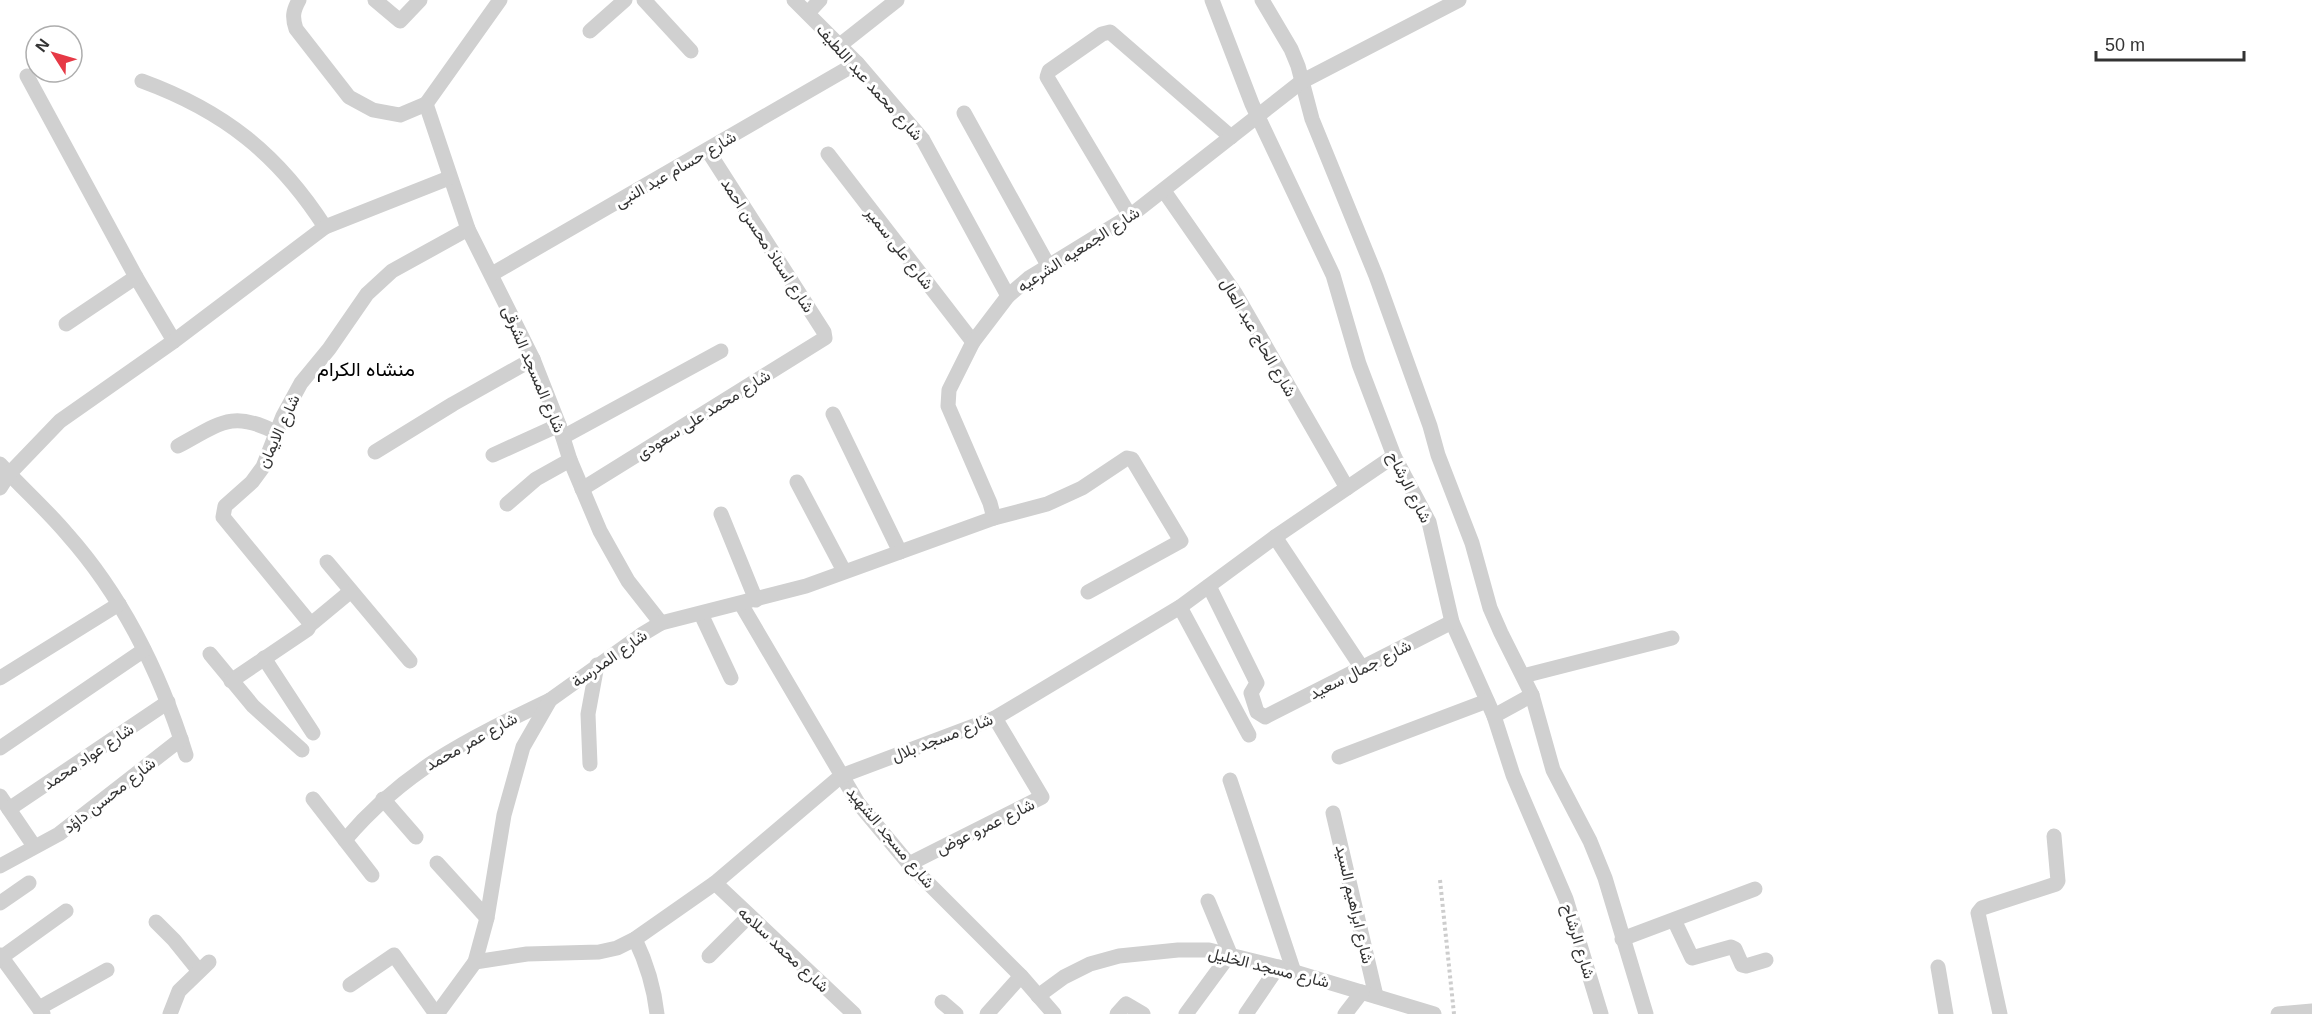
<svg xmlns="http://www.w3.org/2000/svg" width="2312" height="1014" font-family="Helvetica,Vazirmatn,sans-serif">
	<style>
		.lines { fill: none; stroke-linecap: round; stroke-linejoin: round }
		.path { stroke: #cdcdcd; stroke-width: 4; stroke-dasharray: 3 3; stroke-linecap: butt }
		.minor { stroke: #d0d0d0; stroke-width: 15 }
		.labels { text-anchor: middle; stroke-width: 6; stroke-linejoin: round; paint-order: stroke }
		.street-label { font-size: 16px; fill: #333; stroke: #fff }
		.quarter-label { font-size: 20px; fill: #000; stroke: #fff }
	</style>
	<rect width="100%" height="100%" fill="#fff"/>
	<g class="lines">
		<polyline class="path" points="1440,880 1454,1014"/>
		<g class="minor">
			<path d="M299 0C293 11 292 17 296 29L349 97 373 110 400 115 426 104"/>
			<polyline points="375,0 400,21 420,0"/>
			<polyline points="644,0 691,51"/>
			<polyline points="794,0 857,63 923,140 1008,296"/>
			<polyline points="1212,0 1252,104 1333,275 1359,364 1394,456 1429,522 1452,622 1494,716 1513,775 1566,899 1601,1014"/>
			<polyline points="1262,0 1291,49 1298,66 1312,119 1376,276 1430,426 1438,455 1472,543 1490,608 1501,633 1532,695 1553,770 1590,841 1605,878 1646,1014"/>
			<polyline points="808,13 820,0"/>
			<polyline points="590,31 625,0"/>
			<polyline points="840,45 897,0"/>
			<polyline points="27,76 136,277 174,341"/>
			<path d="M142 81C224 111 278 154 325 227"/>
			<polyline points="426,104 468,229 533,359 559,425 570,460 600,531 628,581 661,623"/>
			<polyline points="426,104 500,0"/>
			<polyline points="964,113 1048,265"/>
			<polyline points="828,154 973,342"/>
			<polyline points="1164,191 1235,293 1347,488"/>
			<polyline points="1130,216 1047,77 1049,71 1102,34 1110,32 1231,137"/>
			<polyline points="492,274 857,63"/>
			<polyline points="66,324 136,277"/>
			<polyline points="833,414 900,552"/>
			<polyline points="563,437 721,351"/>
			<path d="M178 446C219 424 232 409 277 433"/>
			<polyline points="375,452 453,404 533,359"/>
			<polyline points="493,455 559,425"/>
			<path d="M0 464C22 488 46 509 67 534 123 597 161 675 186 755"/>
			<polyline points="797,482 844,571"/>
			<polyline points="0,488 9,474 60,421 174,341 325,227 449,178"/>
			<polyline points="582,489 825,338 824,332 708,151"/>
			<polyline points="507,504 536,479 570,460"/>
			<polyline points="721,514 756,600"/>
			<polyline points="994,518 990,503 948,406 949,390 973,342 1008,296 1029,278 1130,216 1301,82 1459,0"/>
			<polyline points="1275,537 1362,668"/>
			<polyline points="327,562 410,661"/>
			<polyline points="1209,586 1257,683 1251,693 1257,712 1265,717 1452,622"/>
			<polyline points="741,604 858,803 909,864 1021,976 1054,1014"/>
			<polyline points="1180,607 1249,735"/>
			<polyline points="701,614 731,678"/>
			<polyline points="310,625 351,591"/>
			<polyline points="210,654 253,706 302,750"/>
			<polyline points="264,658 313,733"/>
			<polyline points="1523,676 1672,638"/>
			<polyline points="0,678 119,604"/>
			<polyline points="231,681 308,629 310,623 223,517 225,506 252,482 263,467 283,416 301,383 329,349 367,294 392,271 468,229"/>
			<polyline points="1494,716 1532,695"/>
			<polyline points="0,748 144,650"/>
			<polyline points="1339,757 1487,701"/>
			<polyline points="590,764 588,714 597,665"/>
			<polyline points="1230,780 1294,972"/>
			<polyline points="0,796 34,846"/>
			<polyline points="313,799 372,875"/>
			<polyline points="383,799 416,837"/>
			<polyline points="9,809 168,702"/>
			<polyline points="1333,813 1376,996"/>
			<path d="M345 840C405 769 469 739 550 700"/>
			<polyline points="437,863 487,918"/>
			<polyline points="909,864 1042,797 995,718"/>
			<polyline points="0,866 59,834 181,739"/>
			<polyline points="715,883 854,1014"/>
			<polyline points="0,903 29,883"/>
			<polyline points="1674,920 1692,958 1731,947 1735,949 1742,965 1746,966 1766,960"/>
			<polyline points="156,922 174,940 199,971"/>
			<path d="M635 939C647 964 654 987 657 1014"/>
			<polyline points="1622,939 1755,889"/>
			<polyline points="0,955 43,1014"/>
			<polyline points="709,956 749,916"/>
			<polyline points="2,957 66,911"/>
			<polyline points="475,962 527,954 599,952 617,948 635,939 715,883 841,776 995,718 1180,607 1275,537 1394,456"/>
			<polyline points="1938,967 1946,1014"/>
			<polyline points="350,985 394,955 436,1014"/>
			<polyline points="1038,996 1064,977 1090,964 1119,956 1178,950 1209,950 1278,967 1434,1014"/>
			<polyline points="942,1002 956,1014"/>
			<polyline points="39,1008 107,970"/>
			<polyline points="170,1014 179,991 209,962"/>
			<polyline points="437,1014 475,962 487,918 504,815 523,747 550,700 641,635 661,623 806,586 994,518 1047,504 1082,488 1127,458 1132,459 1181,541 1088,592"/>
			<polyline points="987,1014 1021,976"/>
			<polyline points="1117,1014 1126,1004 1143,1014"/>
			<polyline points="1186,1014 1230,954 1208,901"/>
			<polyline points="1246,1014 1278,967"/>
			<polyline points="1345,1014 1362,992"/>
			<polyline points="2000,1014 1978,913 1982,908 2056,884 2058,881 2054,836"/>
			<polyline points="2278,1014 2312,1011"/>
		</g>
	</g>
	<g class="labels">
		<g class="street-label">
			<text transform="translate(870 82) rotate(48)" y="6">شارع محمد عبد اللطيف</text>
			<text transform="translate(675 169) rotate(-30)" y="6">شارع حسام عبد النبى</text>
			<text transform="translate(768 245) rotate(57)" y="6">شارع استاذ محسن احمد</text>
			<text transform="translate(900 248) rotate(52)" y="6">شارع على سمير</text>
			<text transform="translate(1078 249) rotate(-33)" y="6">شارع الجمعيه الشرعيه</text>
			<text transform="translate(1259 337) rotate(60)" y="6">شارع الحاج عبد العال</text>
			<text transform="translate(534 369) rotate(67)" y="6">شارع المسجد الشرقى</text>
			<text transform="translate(703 414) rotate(-32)" y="6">شارع محمد على سعودى</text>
			<text transform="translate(278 431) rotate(-65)" y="6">شارع الايمان</text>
			<text transform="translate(1410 487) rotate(63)" y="6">شارع الرشاح</text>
			<text transform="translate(609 658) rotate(-35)" y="6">شارع المدرسة</text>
			<text transform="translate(1360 669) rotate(-27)" y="6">شارع جمال سعيد</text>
			<text transform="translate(942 737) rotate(-21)" y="6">شارع مسجد بلال</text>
			<text transform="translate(471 741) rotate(-29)" y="6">شارع عمر محمد</text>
			<text transform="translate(88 756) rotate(-34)" y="6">شارع عواد محمد</text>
			<text transform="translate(109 795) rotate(-38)" y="6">شارع محسن داؤد</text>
			<text transform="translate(985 826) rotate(-26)" y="6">شارع عمرو عوض</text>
			<text transform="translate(891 837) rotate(50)" y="6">شارع مسجد الشهيد</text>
			<text transform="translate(1355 904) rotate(77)" y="6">شارع ابراهيم السيد</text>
			<text transform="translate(1579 941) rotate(73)" y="6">شارع الرشاح</text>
			<text transform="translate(784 949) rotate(43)" y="6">شارع محمد سلامه</text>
			<text transform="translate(1269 967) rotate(14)" y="6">شارع مسجد الخليل</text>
		</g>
		<g class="quarter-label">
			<text x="366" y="376">منشاه الكرام</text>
		</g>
	</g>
	<g transform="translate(54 54) rotate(307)"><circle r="28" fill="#ffffff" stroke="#adadad" stroke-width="1.5"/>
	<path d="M0-4.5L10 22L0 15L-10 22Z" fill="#e63946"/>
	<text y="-9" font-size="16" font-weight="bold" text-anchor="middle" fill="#333333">N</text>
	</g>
	<path d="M2096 51v9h148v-9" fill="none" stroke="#333333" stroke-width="3"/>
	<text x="2105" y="51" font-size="18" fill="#333333" stroke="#ffffff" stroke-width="4.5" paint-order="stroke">50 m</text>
</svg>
